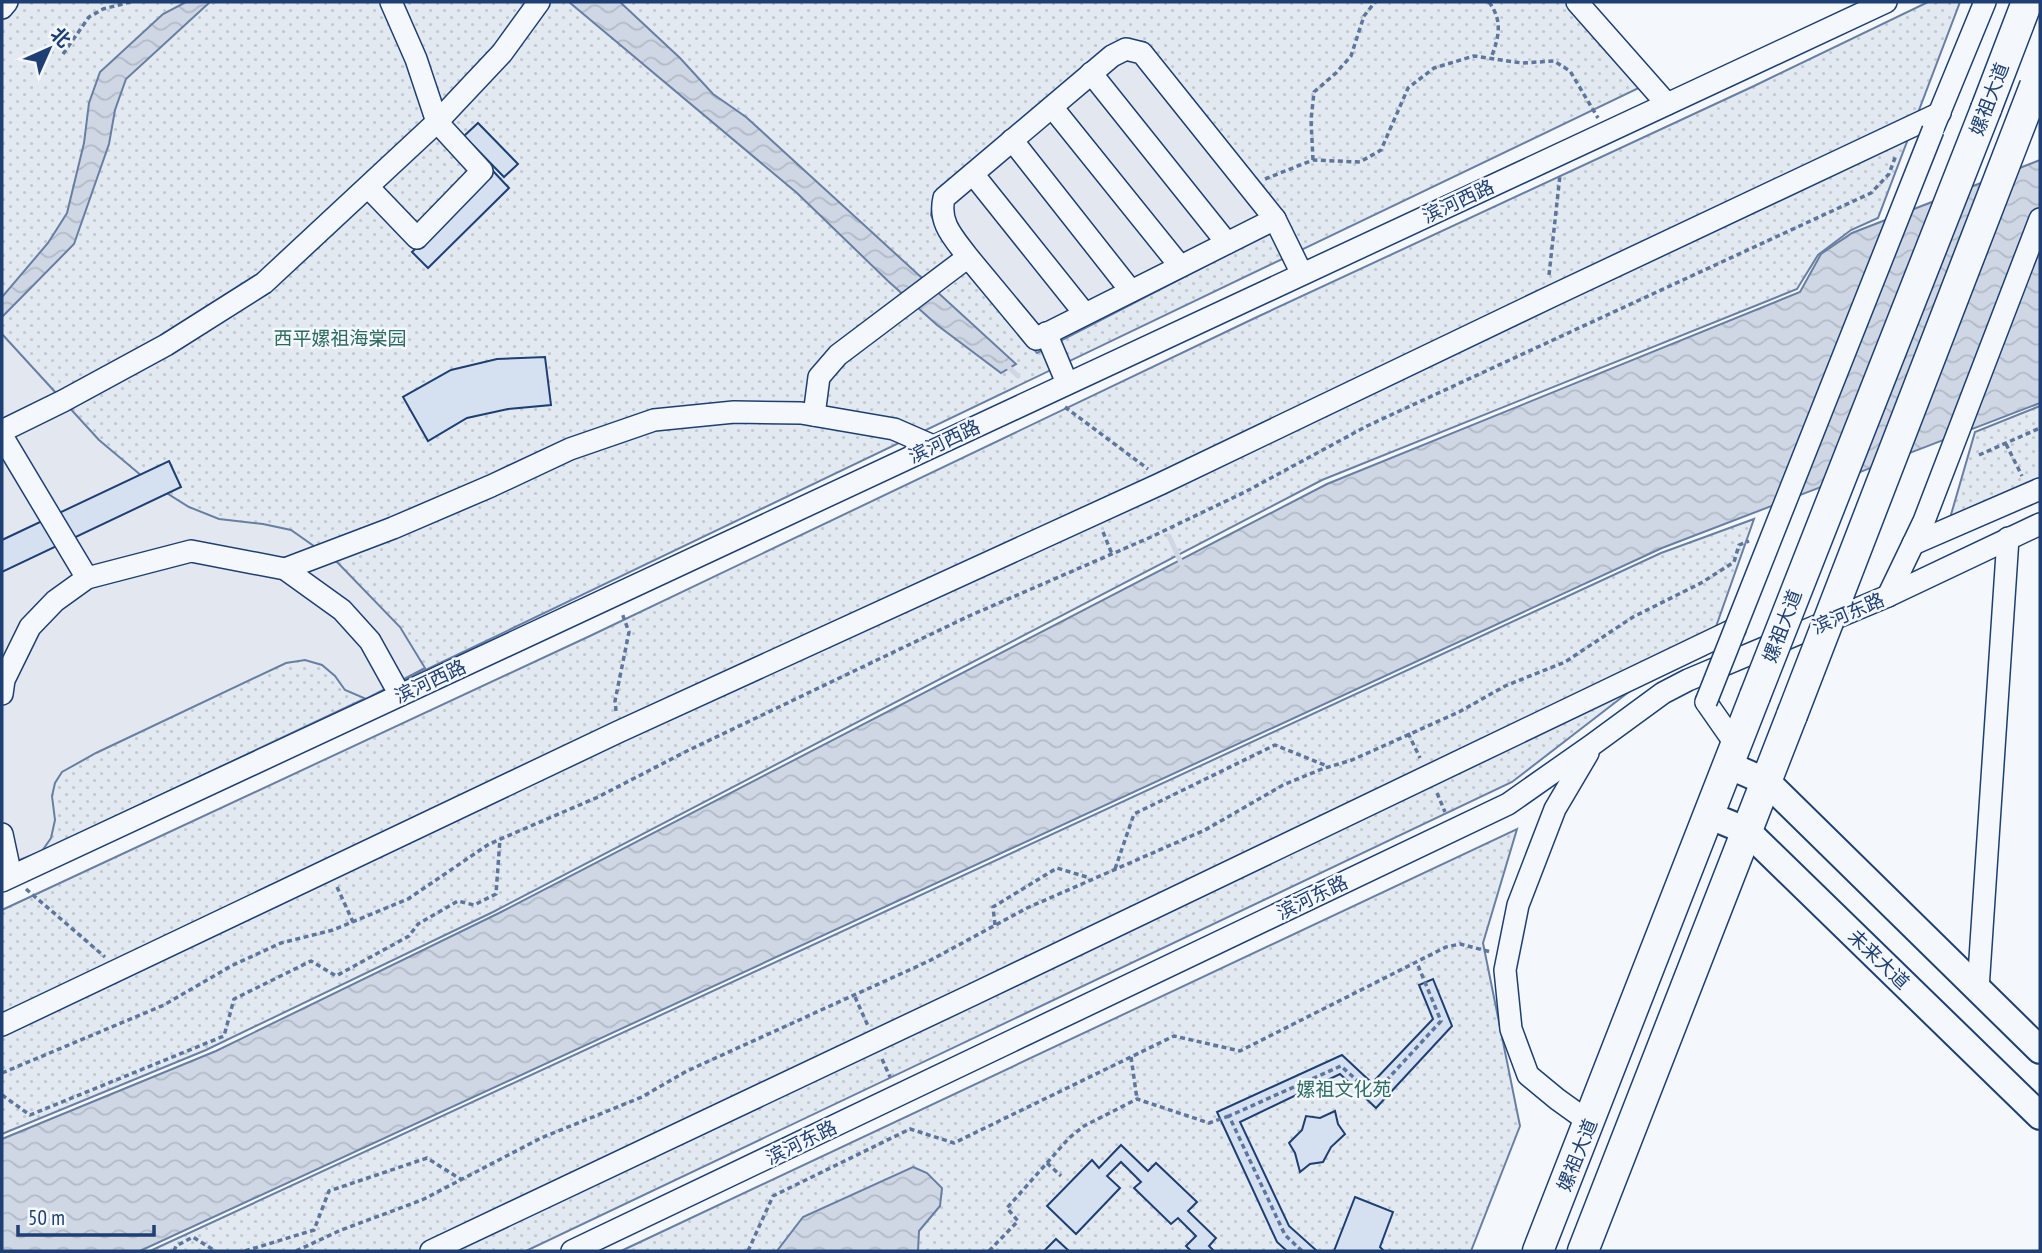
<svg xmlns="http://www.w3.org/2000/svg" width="2042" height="1253" font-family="'PT Sans Narrow','Noto Sans SC',sans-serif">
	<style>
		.grass { fill: url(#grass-dots); stroke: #687fa3; stroke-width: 2 }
		.parking { fill: #e3e8f0; stroke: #687fa3; stroke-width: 2 }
		.water { fill: url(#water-waves); stroke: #687fa3; stroke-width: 2 }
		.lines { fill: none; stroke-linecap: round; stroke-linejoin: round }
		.stream { stroke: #cfd7e4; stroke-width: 5 }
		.building { fill: #d5e0f0; stroke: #1d3f73; stroke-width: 2 }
		.minor-casing { stroke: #1d3f73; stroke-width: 24 }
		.major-casing { stroke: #1d3f73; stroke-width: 30 }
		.highway-casing { stroke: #1d3f73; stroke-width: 33 }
		.path { stroke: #5e769c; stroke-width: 3.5; stroke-dasharray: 5 3.5; stroke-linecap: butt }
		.minor { stroke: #f4f7fb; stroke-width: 21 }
		.major { stroke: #f4f7fb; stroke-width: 26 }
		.highway { stroke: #f4f7fb; stroke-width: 30 }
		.minor-bridge-casing { stroke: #1d3f73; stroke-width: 24; stroke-linecap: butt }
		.highway-bridge-casing { stroke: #1d3f73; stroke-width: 33; stroke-linecap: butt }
		.minor-bridge { stroke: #f4f7fb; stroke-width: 21 }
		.highway-bridge { stroke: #f4f7fb; stroke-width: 30 }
		.labels { text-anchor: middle; stroke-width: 5; stroke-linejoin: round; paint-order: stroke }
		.street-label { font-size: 19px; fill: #1d3f73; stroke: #f4f7fb }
		.park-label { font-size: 19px; fill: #2c6c60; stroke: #f4f7fb }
	</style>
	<defs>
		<pattern id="grass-dots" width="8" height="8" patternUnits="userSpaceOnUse" patternTransform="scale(1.75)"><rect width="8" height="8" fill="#e3e9f0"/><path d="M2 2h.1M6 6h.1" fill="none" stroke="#c2c9d1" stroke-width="1.8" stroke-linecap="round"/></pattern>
		<pattern id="water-waves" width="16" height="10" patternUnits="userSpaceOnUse" patternTransform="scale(1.75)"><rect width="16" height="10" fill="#cfd7e4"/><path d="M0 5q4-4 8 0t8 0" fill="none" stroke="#b1bac7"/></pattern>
	</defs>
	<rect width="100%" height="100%" fill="#f4f7fb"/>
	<g class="grass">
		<polygon points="2,2 1570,2 1645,85 436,665 2,870"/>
		<polygon points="1928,2 1960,2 1878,218 1851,230 1818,255 1797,289 1322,480 493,912 206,1050 2,1134 2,910 592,635 1257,317 1754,86"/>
		<polygon points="2040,406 2040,483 1948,525 1975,432"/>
		<polygon points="1754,519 1706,655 1643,681 1512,782 526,1251 150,1251 1661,553"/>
		<polygon points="1517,829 1483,943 1520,1126 1471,1251 621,1251"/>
	</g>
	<g class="parking">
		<polygon points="1121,39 1145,42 1287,224 1037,353 939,230 931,215 934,195 1108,48"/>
		<polygon points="2,334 99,440 149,482 189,507 219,519 263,524 291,530 338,563 400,627 425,668 366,699 345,690 335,676 322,665 305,660 286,663 96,753 62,772 55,783 52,796 55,820 51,838 42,851 2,867"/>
	</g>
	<g class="water">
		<polygon points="186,2 210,2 126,79 115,110 109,144 74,244 2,317 2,297 48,243 67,213 84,143 89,103 100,72 163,14"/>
		<polygon points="569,2 620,2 680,58 713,94 746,117 1016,364 1001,373 937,325 888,281 797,193"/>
		<polygon points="2040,160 2040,403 1662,548 140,1251 2,1251 2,1139 216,1051 499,913 1327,484 1800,292 1821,254 1852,233"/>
		<polygon points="913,1167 927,1173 942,1188 940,1206 919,1231 918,1251 777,1251 803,1217"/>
	</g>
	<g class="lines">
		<g class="stream">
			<polyline points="1005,364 1018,376"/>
			<polyline points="1169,536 1182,565"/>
		</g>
	</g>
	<g class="building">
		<polygon points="478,123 518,164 504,177 464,136"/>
		<polygon points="493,171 509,188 428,268 412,252"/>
		<polygon points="545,357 551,405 508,409 467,418 428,441 403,397 451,370 497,359"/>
		<polygon points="169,461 181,487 2,572 2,540"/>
		<polygon points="1433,979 1452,1026 1376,1108 1340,1074 1240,1122 1289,1226 1317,1251 1287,1251 1277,1242 1217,1112 1342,1055 1372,1083 1433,1019 1419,985"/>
		<polygon points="1335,1111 1338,1124 1345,1134 1331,1147 1323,1162 1310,1164 1300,1172 1295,1153 1289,1143 1302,1130 1306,1116 1320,1118"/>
		<polygon points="1121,1145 1148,1171 1156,1163 1197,1202 1188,1211 1216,1238 1209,1246 1214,1251 1191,1251 1186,1246 1196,1236 1178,1218 1171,1224 1134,1188 1141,1182 1121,1162 1107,1176 1120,1188 1076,1234 1047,1206 1092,1160 1099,1168"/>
		<polygon points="1355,1197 1393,1212 1380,1247 1384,1251 1334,1251"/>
		<polygon points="1056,1239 1069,1251 1044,1251"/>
	</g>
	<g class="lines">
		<defs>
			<g id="minor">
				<polyline points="1577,2 1667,104"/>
				<polyline points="2,8 7,2"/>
				<polyline points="1091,73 1227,243"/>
				<polyline points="1052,107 1180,266"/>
				<polyline points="1934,126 1985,2"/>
				<polyline points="1012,140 1131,291"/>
				<polyline points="973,174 1085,314"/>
				<polyline points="368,187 417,238 482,171 437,122 416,59 391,2"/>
				<polyline points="1275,219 1302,274"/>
				<polyline points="1046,333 1067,383"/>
				<path d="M814 415 819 377 838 355 968 257 1036 339 1275 219 1142 53 1126 49 1112 56 944 198C938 223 954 238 968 257"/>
				<polyline points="2,431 63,401 166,345 264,283 437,122 502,53 539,2"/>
				<polyline points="2,436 87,578"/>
				<polyline points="1913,544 2040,489"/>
				<polyline points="285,569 393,528 491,486 570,449 654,420 734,412 801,413 894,429 933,446"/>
				<polyline points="1888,596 1924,521 2040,219"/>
				<polyline points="2,694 4,680 30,627 55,601 87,578 191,551 285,569 342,610 370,641 400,695"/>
				<polyline points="1706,702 1736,745"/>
				<polyline points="1588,753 1555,809 1518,905 1505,970 1511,1029 1528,1075 1557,1099 1589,1122"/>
				<polyline points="2,834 11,876"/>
				<polyline points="2,881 1886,2"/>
				<polyline points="1978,989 2008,538"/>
				<polyline points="2,1025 618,732 1160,484 1552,296 1940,113"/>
				<polyline points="431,1251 974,994 1735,629"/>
				<polyline points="572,1251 1508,804 1592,745 1663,693 1688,680 1888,596 2040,524"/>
			</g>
			<g id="major">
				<polyline points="1728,765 1767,782 2040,1050"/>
				<polyline points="1708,815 1747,831 2040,1116"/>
			</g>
			<g id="highway">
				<polyline points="1986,109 2027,2"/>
				<polyline points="1538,1251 1755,696"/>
				<polyline points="1583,1251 1792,715"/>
			</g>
		</defs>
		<use href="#minor" class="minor-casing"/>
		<use href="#major" class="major-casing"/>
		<use href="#highway" class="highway-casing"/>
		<g class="path">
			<path d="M1489 2C1503 21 1499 37 1491 58"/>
			<polyline points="63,54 89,17 103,9 130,2"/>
			<polyline points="1313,160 1311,120 1314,92 1336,73 1351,56 1364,16 1375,2"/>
			<polyline points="1265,179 1313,160 1360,162 1381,150 1408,88 1434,68 1474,56 1522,63 1554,61 1570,71 1598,118"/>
			<polyline points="1549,275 1560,175"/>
			<polyline points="1065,407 1148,469"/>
			<polyline points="2006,444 2022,476"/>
			<polyline points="1979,455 2040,428"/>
			<polyline points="1103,532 1112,554"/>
			<polyline points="616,711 615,701 629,632 622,613"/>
			<polyline points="1408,733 1420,758"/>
			<polyline points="1437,793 1445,812"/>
			<polyline points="1115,869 1134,814 1275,745 1327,766"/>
			<polyline points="337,887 353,922"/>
			<polyline points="26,889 105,957"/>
			<polyline points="995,925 993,907 1057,868 1090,878"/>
			<polyline points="855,997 868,1026"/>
			<polyline points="1131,1057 1137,1099"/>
			<polyline points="882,1059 890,1077"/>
			<polyline points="2,1073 164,1005 231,966 281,943 333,930 408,899 489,844 598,797 687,751 969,616 1151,537 1245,492 1367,426 1871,193 1889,174 1896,155"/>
			<polyline points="2,1095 30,1115 224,1036 234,999 311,961 336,976 409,936 418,924 458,901 474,905 496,894 500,839"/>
			<polyline points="1047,1163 1061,1176"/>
			<polyline points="174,1251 176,1246 193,1237 215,1251"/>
			<polyline points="245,1251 314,1230 329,1191 427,1158 462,1180"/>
			<polyline points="296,1251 341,1230 422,1200 541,1138 642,1097 687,1071 929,961 1027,908 1205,830 1283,785 1322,769 1352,760 1459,712 1505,686 1565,662 1633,617 1701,583 1734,562 1739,545 1749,541"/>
			<polyline points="748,1251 773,1196 910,1129 954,1143 1174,1036 1240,1051 1446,947 1460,944 1491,952"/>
			<polyline points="989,1251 1018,1221 1007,1208 1069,1138 1084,1126 1137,1099 1209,1123 1229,1116"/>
			<polyline points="1302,1251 1285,1235 1229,1116 1341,1066 1373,1095 1441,1021 1417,963"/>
		</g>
		<use href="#minor" class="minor"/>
		<use href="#major" class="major"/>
		<use href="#highway" class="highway"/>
		<defs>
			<polyline id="minor-bridge" points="1706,702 1933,130"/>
			<g id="highway-bridge">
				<polyline points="1755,696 1986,109"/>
				<polyline points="1792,715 2035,86"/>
			</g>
		</defs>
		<use href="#minor-bridge" class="minor-bridge-casing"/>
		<use href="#highway-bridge" class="highway-bridge-casing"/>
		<use href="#minor-bridge" class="minor-bridge"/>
		<use href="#highway-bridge" class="highway-bridge"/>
	</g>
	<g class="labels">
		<g class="street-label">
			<text transform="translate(1989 99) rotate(-69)" y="7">嫘祖大道</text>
			<text transform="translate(1458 201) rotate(-25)" y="7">滨河西路</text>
			<text transform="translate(944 441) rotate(-25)" y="7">滨河西路</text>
			<text transform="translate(1848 613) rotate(-23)" y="7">滨河东路</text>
			<text transform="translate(1782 626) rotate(-69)" y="7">嫘祖大道</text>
			<text transform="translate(430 681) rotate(-25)" y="7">滨河西路</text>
			<text transform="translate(1312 897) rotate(-26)" y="7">滨河东路</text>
			<text transform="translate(1879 959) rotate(44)" y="7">未来大道</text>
			<text transform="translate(801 1142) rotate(-26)" y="7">滨河东路</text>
			<text transform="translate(1577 1155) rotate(-68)" y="7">嫘祖大道</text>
		</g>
		<g class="park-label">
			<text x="340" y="345">西平嫘祖海棠园</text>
			<text x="1344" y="1096">嫘祖文化苑</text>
		</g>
	</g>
	<rect width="2042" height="1253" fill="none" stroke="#1d3f73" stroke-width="7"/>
	<g transform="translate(49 49) rotate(45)" stroke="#f4f7fb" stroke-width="5" paint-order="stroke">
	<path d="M0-5L12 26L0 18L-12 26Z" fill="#1d3f73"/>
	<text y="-10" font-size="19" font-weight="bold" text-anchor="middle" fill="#1d3f73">北</text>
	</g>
	<path d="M18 1225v10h136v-10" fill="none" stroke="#1d3f73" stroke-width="3.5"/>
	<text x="28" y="1225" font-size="21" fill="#1d3f73" stroke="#f4f7fb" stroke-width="5" paint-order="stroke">50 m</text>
</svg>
